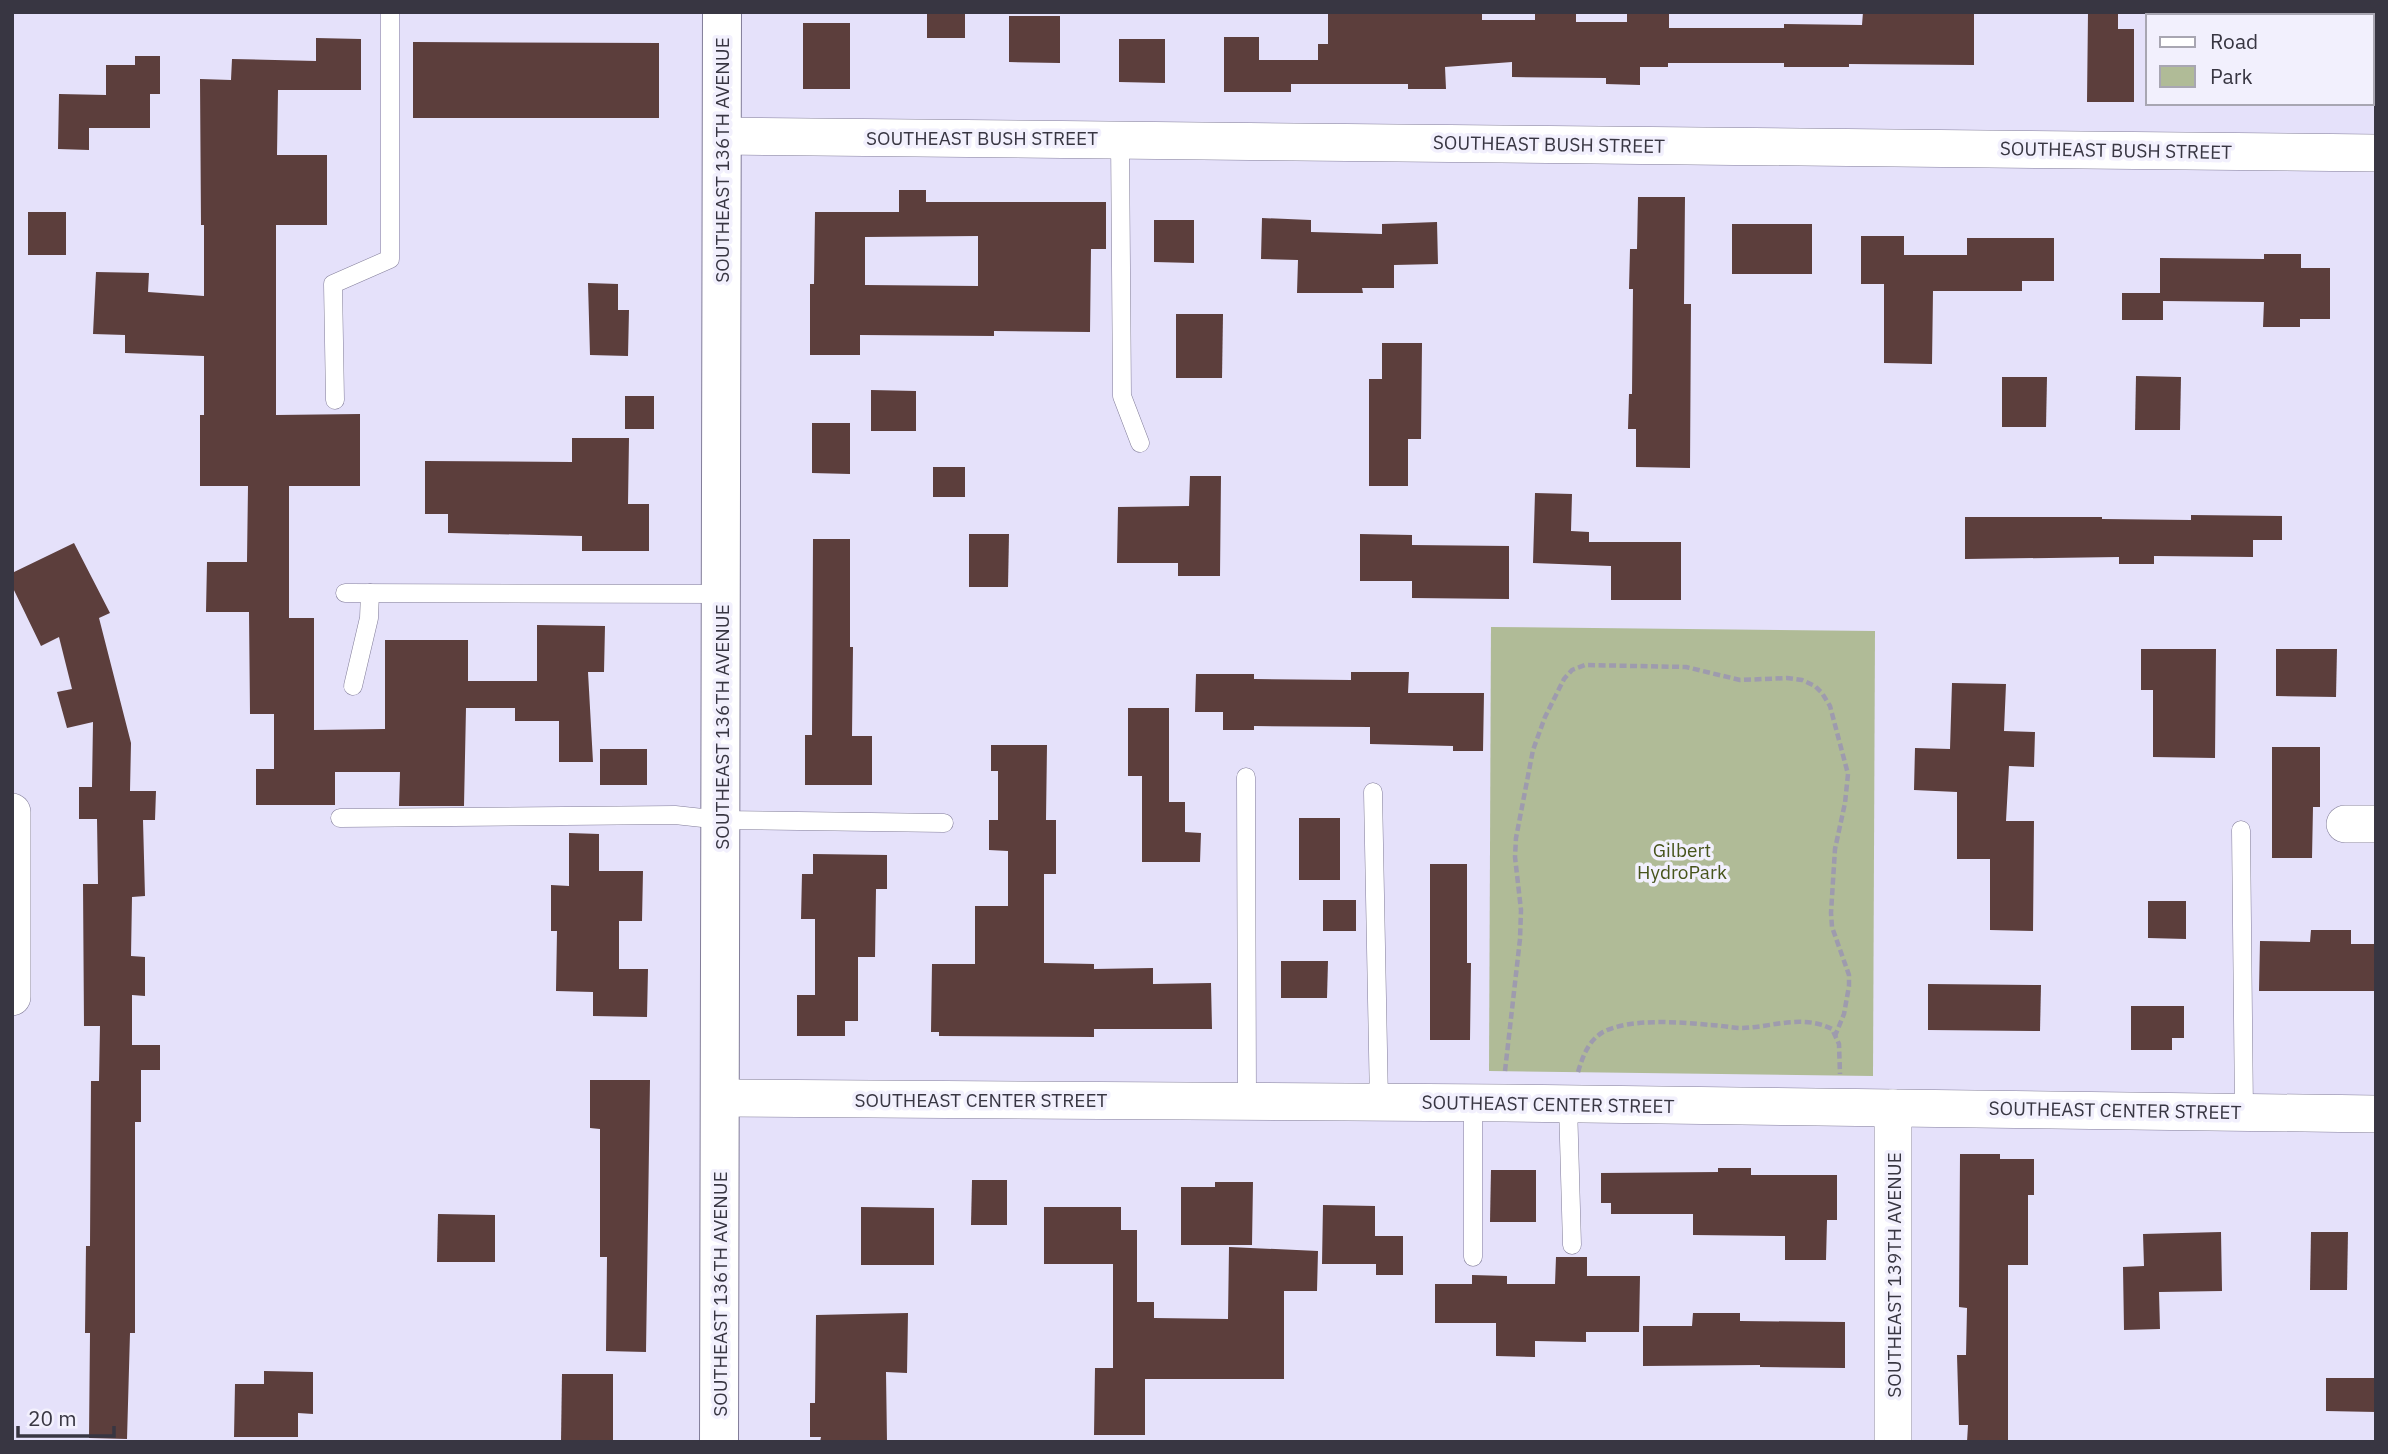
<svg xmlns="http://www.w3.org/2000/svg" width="2388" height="1454" font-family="'IBM Plex Sans',sans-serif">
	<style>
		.green { fill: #b0bb97 }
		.building { fill: #5c3e3c; fill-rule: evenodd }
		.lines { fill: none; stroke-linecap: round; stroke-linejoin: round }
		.service-casing { stroke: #827d99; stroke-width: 19 }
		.minor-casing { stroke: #827d99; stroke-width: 38 }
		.tertiary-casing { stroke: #827d99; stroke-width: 40 }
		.path { stroke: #9e9bae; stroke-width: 4.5; stroke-dasharray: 7 3.5; stroke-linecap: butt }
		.service { stroke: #fff; stroke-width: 18 }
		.minor { stroke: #fff; stroke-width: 37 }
		.tertiary { stroke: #fff; stroke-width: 38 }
		.labels { text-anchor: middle; stroke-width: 7; stroke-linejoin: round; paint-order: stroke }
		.street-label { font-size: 19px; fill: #383642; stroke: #f2f0fd }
		.park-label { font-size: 19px; fill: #47541b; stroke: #f2f0fd }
	</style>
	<rect width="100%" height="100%" fill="#e5e1fa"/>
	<polygon class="green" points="1491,627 1875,631 1873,1076 1489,1071"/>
	<g class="building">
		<rect x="927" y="12" width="38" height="26"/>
		<polygon points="1328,12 1482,13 1482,20 1535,20 1535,13 1576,13 1576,22 1627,22 1627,12 1669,12 1669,28 1784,28 1784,24 1862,25 1863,12 1974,12 1974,65 1849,64 1849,67 1784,67 1784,63 1668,63 1668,67 1640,67 1640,85 1606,84 1606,78 1512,77 1512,62 1445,67 1446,89 1408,89 1408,84 1291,84 1291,92 1224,92 1224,37 1259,37 1259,60 1318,60 1318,44 1328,44"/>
		<polygon points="2088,12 2118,12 2118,29 2134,29 2134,102 2087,102"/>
		<polygon points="1009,16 1060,16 1060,63 1009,62"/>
		<rect x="803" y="23" width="47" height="66"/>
		<polygon points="316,38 361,39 361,90 278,90 277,155 327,155 327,225 276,225 276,415 360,414 360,486 289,486 289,618 314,618 314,730 385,729 385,640 468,640 468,681 537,681 537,625 605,626 604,672 588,672 593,762 559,762 559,721 515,721 515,708 466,708 464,806 399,806 400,772 335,772 335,805 256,805 256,769 274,769 274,714 250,714 249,612 206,612 207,562 247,562 248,486 200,486 200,415 204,415 204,356 125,353 125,335 93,334 96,272 149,273 148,292 204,296 204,225 201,225 200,79 231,80 232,59 316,61"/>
		<polygon points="1119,39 1165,39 1165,83 1119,82"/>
		<polygon points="413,42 659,43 659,118 413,118"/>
		<polygon points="135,56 160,56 160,94 150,94 150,128 89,128 89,150 58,149 59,94 106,95 106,65 135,65"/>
		<path d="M899 190H926V202H1106V249H1091L1090 332 994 331V336L860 335V355H810V284H814L815 212H899ZM978 236V286L865 285V237Z"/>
		<polygon points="1638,197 1685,197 1684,304 1691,304 1690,468 1636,467 1636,429 1628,429 1629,394 1632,394 1633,289 1629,289 1630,249 1637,249"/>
		<rect x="28" y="212" width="38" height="43"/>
		<polygon points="1262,218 1311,220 1311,232 1382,234 1382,224 1437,222 1438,264 1394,265 1394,288 1362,288 1363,293 1297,293 1298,260 1261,259"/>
		<polygon points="1154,220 1194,220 1194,263 1154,262"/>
		<rect x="1732" y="224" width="80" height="50"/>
		<polygon points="1861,236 1904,236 1904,255 1967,255 1967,238 2054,238 2054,281 2022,281 2022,291 1933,291 1932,364 1884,363 1884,284 1861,284"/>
		<polygon points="2264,254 2301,254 2301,268 2330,268 2330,319 2300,319 2300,327 2263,327 2264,302 2163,301 2163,320 2122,320 2122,293 2160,293 2160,258 2264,259"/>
		<polygon points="588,283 618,284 618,310 629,310 628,356 590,355"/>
		<polygon points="1176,314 1223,314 1222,378 1176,378"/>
		<polygon points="1382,343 1422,343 1421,439 1408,439 1408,486 1369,486 1369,379 1382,379"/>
		<polygon points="2136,376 2181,377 2180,430 2135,430"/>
		<polygon points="2002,377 2047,377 2046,427 2002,427"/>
		<polygon points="871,390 916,391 916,431 871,431"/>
		<rect x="625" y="396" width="29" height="33"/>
		<polygon points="812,423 850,423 850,474 812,473"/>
		<polygon points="572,438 629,438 628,504 649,504 649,551 582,551 582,536 448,533 448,514 425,514 425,461 572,462"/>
		<rect x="933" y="467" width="32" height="30"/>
		<polygon points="1190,476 1221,476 1220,576 1178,576 1178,563 1117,563 1118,507 1189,506"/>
		<polygon points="1535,493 1572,494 1571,531 1589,532 1589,542 1681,542 1681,600 1611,600 1611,566 1533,563"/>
		<polygon points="2191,515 2282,516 2282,540 2253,540 2253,557 2154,556 2154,564 2119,564 2119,557 1965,559 1965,517 2102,517 2102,519 2191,520"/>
		<polygon points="969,534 1009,534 1008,587 969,587"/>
		<polygon points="1360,534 1412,535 1412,545 1509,546 1509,599 1412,598 1412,581 1360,581"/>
		<polygon points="813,539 850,539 850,647 853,647 852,736 872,736 872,785 805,785 805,735 812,735"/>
		<polygon points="74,543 110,613 99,618 131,743 130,791 156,791 155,820 143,820 145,896 132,897 131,956 145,957 145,996 132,995 132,1045 160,1045 160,1070 141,1070 141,1122 135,1122 135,1333 130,1333 127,1439 89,1438 90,1333 85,1333 86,1246 90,1246 91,1081 99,1081 100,1026 84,1026 83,884 98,884 97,819 79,819 79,787 92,787 93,722 67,728 57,692 72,689 59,637 41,646 12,586 12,573"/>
		<polygon points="2141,649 2216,649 2215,758 2153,757 2153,690 2141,690"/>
		<polygon points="2276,649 2337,649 2336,697 2276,696"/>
		<polygon points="1351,672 1409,672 1408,693 1484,693 1483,751 1453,751 1453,746 1370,744 1370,727 1254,726 1254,730 1223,730 1223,712 1195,712 1196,674 1254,674 1254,679 1351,680"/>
		<polygon points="1952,683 2006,684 2004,731 2035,732 2034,767 2009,766 2006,821 2034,821 2033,931 1990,930 1990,859 1957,859 1957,792 1914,790 1915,748 1950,749"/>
		<polygon points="1128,708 1169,708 1169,802 1185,802 1185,832 1201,833 1200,862 1142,862 1142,776 1128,776"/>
		<polygon points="991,745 1047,745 1046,820 1056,820 1056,874 1044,874 1044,963 1094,964 1094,969 1153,968 1153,984 1211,983 1212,1029 1094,1029 1094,1037 939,1036 939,1032 931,1032 932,964 975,964 975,906 1008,906 1008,851 989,850 989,820 998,820 998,771 991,771"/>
		<polygon points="2272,747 2320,747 2320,807 2313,807 2312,858 2272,858"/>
		<rect x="600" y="749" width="47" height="36"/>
		<rect x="1299" y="818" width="41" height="62"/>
		<polygon points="569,833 599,834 599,871 643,871 642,921 619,921 619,969 648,969 647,1017 593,1016 593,992 556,991 557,931 551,931 551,885 569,886"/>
		<polygon points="813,854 887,855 887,889 876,889 875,957 858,957 858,1021 845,1021 845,1036 797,1036 797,995 815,995 815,919 801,919 802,874 813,874"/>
		<polygon points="1430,864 1467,864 1467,963 1471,963 1470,1040 1430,1040"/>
		<rect x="1323" y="900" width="33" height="31"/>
		<polygon points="2148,901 2186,901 2186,939 2148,938"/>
		<polygon points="2311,930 2351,930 2351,944 2376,944 2376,991 2259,991 2260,941 2310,942"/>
		<polygon points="1281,961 1328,961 1327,998 1281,998"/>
		<polygon points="1928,984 2041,985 2040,1031 1928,1030"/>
		<polygon points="2131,1006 2184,1006 2184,1038 2172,1038 2172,1050 2131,1050"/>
		<polygon points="590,1080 650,1080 646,1352 606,1351 607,1257 600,1257 600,1129 590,1128"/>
		<polygon points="1960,1154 2000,1154 2000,1159 2034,1159 2034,1195 2028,1195 2028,1265 2008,1265 2008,1442 1967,1442 1968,1425 1959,1425 1957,1355 1966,1355 1967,1308 1959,1307"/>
		<polygon points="1718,1168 1751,1168 1751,1175 1837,1175 1837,1220 1827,1220 1826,1260 1785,1260 1785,1236 1693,1235 1693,1214 1611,1214 1611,1203 1601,1203 1601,1173 1718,1172"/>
		<polygon points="1491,1170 1536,1170 1536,1222 1490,1222"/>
		<polygon points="972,1180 1007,1180 1007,1225 971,1225"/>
		<polygon points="1215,1182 1253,1182 1252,1245 1181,1245 1181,1187 1215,1187"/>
		<polygon points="1323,1205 1375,1206 1375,1236 1403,1236 1403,1275 1376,1275 1376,1264 1322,1264"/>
		<polygon points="861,1207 934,1208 934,1265 861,1265"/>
		<polygon points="1044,1207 1121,1207 1121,1230 1137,1230 1137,1302 1154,1302 1154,1318 1228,1319 1229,1247 1318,1251 1317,1291 1284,1291 1284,1379 1145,1379 1145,1435 1094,1435 1095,1368 1113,1368 1113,1264 1044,1264"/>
		<polygon points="438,1214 495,1215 495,1262 437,1262"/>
		<polygon points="2221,1232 2222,1291 2159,1292 2160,1329 2124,1330 2123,1267 2144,1266 2143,1234"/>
		<polygon points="2311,1232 2348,1232 2347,1290 2310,1290"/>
		<polygon points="1556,1257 1587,1257 1587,1276 1640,1276 1639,1332 1586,1332 1586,1342 1535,1341 1535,1357 1496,1356 1496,1323 1435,1323 1435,1284 1472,1284 1472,1275 1507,1276 1507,1284 1555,1284"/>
		<polygon points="908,1313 907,1373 886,1372 887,1442 820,1442 821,1437 810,1437 810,1403 815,1403 816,1315"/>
		<polygon points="1693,1313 1740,1313 1740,1321 1845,1322 1845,1368 1760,1367 1760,1365 1643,1366 1643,1326 1692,1326"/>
		<polygon points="264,1371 313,1372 313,1414 298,1413 298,1437 234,1437 235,1384 264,1384"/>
		<polygon points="562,1374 613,1374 613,1442 561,1442"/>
		<polygon points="2326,1378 2376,1378 2376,1412 2326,1411"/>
	</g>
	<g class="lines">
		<defs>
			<g id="service">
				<polyline points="1120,139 1122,396 1140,443"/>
				<polyline points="335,400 333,284 390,259 390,12"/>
				<polyline points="345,593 722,594"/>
				<polyline points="353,686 369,618 370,593"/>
				<polyline points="1246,777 1247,1102"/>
				<polyline points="1373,792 1379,1102"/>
				<polyline points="340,818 675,815 721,820 944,823"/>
				<polyline points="2241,830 2244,1112"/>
				<polyline points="1473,1103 1473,1257"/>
				<polyline points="1568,1104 1572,1245"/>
			</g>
			<g id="minor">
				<polyline points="722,136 2376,153"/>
				<polyline points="12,812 12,997"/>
				<polyline points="2345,824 2376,824"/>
				<polyline points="720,1098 1505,1103 2376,1114"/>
				<polyline points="1893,1108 1893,1442"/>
			</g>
			<polyline id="tertiary" points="719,1442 722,12"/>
		</defs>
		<use href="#service" class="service-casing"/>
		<use href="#minor" class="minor-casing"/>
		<use href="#tertiary" class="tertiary-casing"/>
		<g class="path">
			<polyline points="1505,1071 1520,939 1521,910 1515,857 1516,838 1533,750 1545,717 1564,679 1572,670 1585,665 1686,667 1740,680 1787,678 1802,680 1815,686 1822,693 1830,706 1848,774 1845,803 1835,849 1831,913 1832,927 1849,975 1849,986 1844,1014 1835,1036"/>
			<path d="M1578 1072C1583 1056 1588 1041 1603 1032 1630 1018 1680 1022 1710 1025 1720 1025 1731 1028 1742 1028 1773 1027 1802 1014 1832 1029L1839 1044 1840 1074"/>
		</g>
		<use href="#service" class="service"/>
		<use href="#minor" class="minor"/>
		<use href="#tertiary" class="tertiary"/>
	</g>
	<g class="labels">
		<g class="street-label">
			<text x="982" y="145">SOUTHEAST BUSH STREET</text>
			<text transform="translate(1549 144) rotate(1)" y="7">SOUTHEAST BUSH STREET</text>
			<text transform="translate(2116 150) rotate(1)" y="7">SOUTHEAST BUSH STREET</text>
			<text transform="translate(722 160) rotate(-90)" y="7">SOUTHEAST 136TH AVENUE</text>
			<text transform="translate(722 727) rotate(-90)" y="7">SOUTHEAST 136TH AVENUE</text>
			<text x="981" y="1107">SOUTHEAST CENTER STREET</text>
			<text transform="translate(1548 1104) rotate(1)" y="7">SOUTHEAST CENTER STREET</text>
			<text transform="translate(2115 1110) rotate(1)" y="7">SOUTHEAST CENTER STREET</text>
			<text transform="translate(1894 1275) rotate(-90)" y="7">SOUTHEAST 139TH AVENUE</text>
			<text transform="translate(720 1294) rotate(-90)" y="7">SOUTHEAST 136TH AVENUE</text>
		</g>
		<g class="park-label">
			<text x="1682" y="857">Gilbert<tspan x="1682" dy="22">HydroPark</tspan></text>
		</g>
	</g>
	<rect width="2388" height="1454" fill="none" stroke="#383642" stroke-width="28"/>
	<rect x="2146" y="14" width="228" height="91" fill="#f2f0fd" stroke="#a8a6b2" stroke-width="2"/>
	<rect x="2160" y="37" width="35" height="10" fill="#ffffff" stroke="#a8a6b2" stroke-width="2"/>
	<text x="2210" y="49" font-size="21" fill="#383642">Road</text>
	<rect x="2160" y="66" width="35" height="21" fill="#b0bb97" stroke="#a8a6b2" stroke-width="2"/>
	<text x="2210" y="84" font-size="21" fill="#383642">Park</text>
	<path d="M18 1426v10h96v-10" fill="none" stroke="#383642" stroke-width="3.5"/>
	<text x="28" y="1426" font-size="21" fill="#383642" stroke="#f2f0fd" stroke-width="5" paint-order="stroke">20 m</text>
</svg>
